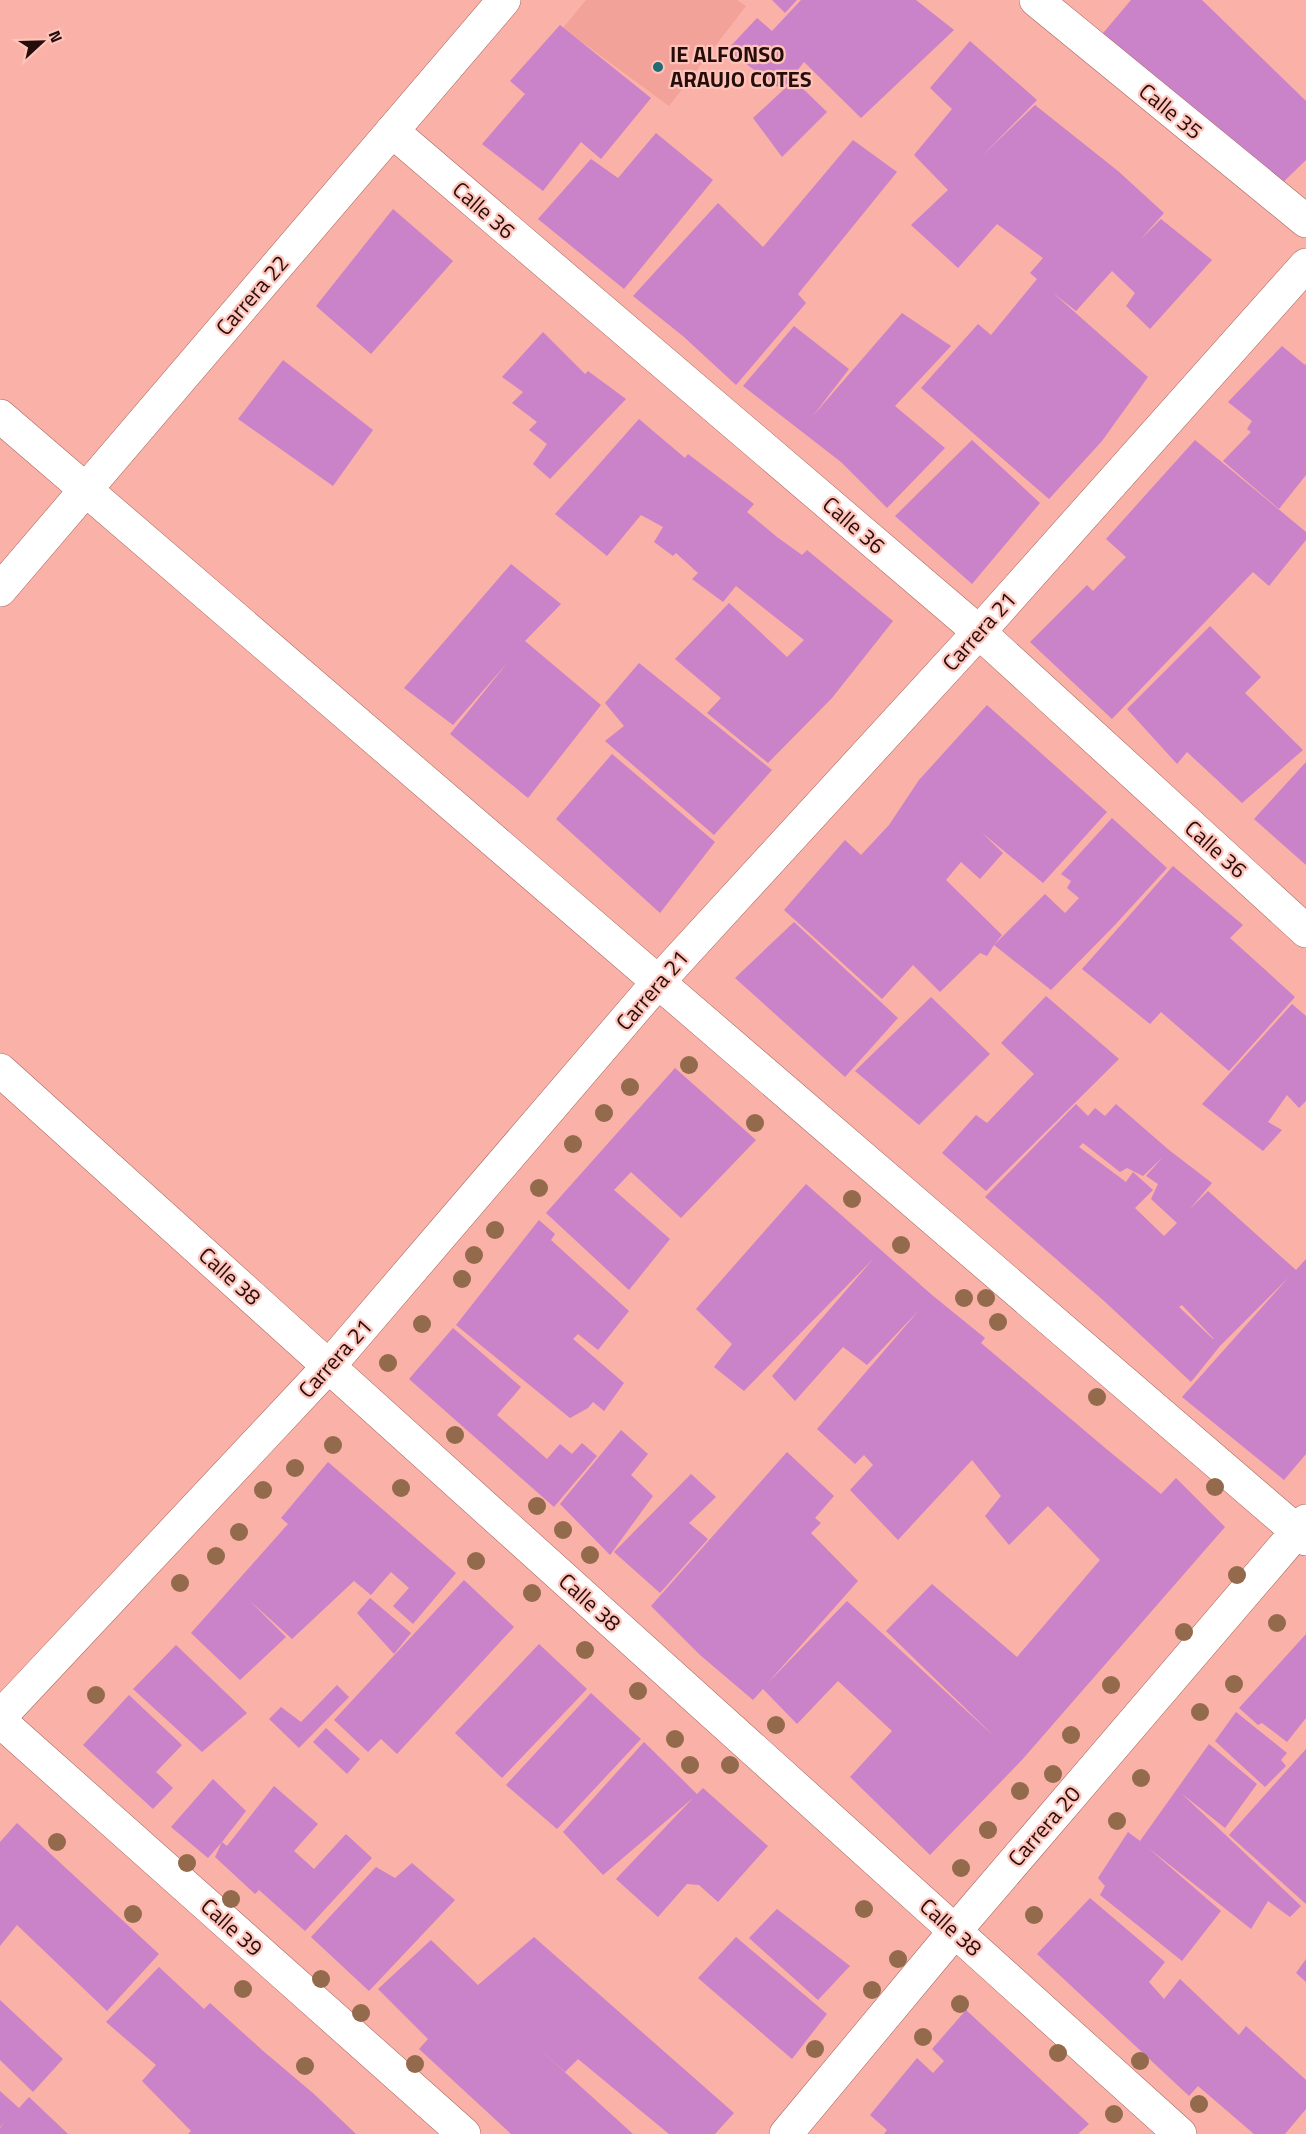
<svg xmlns="http://www.w3.org/2000/svg" width="1306" height="2134" font-family="'Titillium Web',sans-serif">
	<style>
		.built { fill: #f2a298 }
		.building { fill: #ca82c8; fill-rule: evenodd }
		.lines { fill: none; stroke-linecap: round; stroke-linejoin: round }
		.minor-casing { stroke: #a7655d; stroke-width: 34 }
		.minor { stroke: #fff; stroke-width: 33 }
		.tree { fill: #936a4c }
		.poi-dot { fill: #206b74; stroke: #fec3ba; stroke-width: 2 }
		.labels { text-anchor: middle; stroke-width: 4.5; stroke-linejoin: round; paint-order: stroke }
		.poi-label { font-size: 22px; font-weight: bold; fill: #260d0a; stroke: #fec3ba; text-anchor: start }
		.street-label { font-size: 22px; fill: #260d0a; stroke: #fec3ba }
	</style>
	<rect width="100%" height="100%" fill="#fab1a7"/>
	<polygon class="built" points="586,0 737,0 746,6 669,106 563,28"/>
	<g class="building">
		<polygon points="772,0 797,0 785,13"/>
		<polygon points="801,0 916,0 954,30 861,118 804,62 782,90 727,50 757,18 772,31"/>
		<polygon points="1131,0 1202,0 1306,101 1306,160 1274,191 1093,45"/>
		<polygon points="560,25 651,98 601,159 581,142 543,191 482,144 525,94 510,81"/>
		<polygon points="970,41 1037,100 982,156 1035,105 1118,171 1164,213 1140,240 1161,219 1212,260 1150,329 1126,306 1135,293 1112,271 1076,311 1052,292 1148,377 1102,441 1049,499 921,388 978,324 991,335 1037,279 1030,273 1043,258 997,224 958,268 911,225 948,190 914,155 952,109 930,88"/>
		<polygon points="794,80 827,112 782,157 753,118"/>
		<polygon points="656,133 713,180 624,289 538,219 591,159 618,178"/>
		<polygon points="853,140 897,172 798,294 806,303 736,385 684,337 633,296 718,203 763,247"/>
		<polygon points="393,209 453,261 371,354 316,306"/>
		<polygon points="902,313 951,346 895,406 945,448 887,508 841,462 743,386 794,326 849,369 812,417"/>
		<polygon points="543,332 585,374 588,371 626,399 550,479 533,464 547,444 529,430 537,422 512,403 523,392 502,377"/>
		<polygon points="1282,346 1305,365 1306,363 1306,475 1279,509 1223,461 1251,432 1247,429 1252,421 1228,402"/>
		<polygon points="283,360 373,430 333,486 238,419"/>
		<polygon points="639,419 685,458 688,454 754,504 747,512 777,537 802,555 807,550 893,621 832,698 768,763 707,713 721,698 675,659 729,603 787,657 804,640 736,586 723,602 692,579 698,573 676,553 673,556 654,542 663,527 641,515 607,556 555,514"/>
		<polygon points="972,440 1040,503 972,584 895,516"/>
		<polygon points="1195,440 1306,532 1306,540 1269,586 1253,572 1112,719 1030,642 1087,585 1093,591 1126,557 1106,539"/>
		<polygon points="511,564 561,604 525,641 601,705 528,798 450,734 508,662 453,725 404,688"/>
		<polygon points="1210,626 1261,677 1245,693 1303,750 1242,803 1187,752 1177,764 1127,709"/>
		<polygon points="639,663 772,770 714,835 605,741 624,726 605,703"/>
		<polygon points="987,705 1107,812 1043,883 981,832 1003,853 980,879 961,862 946,880 1002,935 994,945 1045,894 1065,913 1079,898 1067,888 1071,881 1061,874 1112,818 1167,868 1114,926 1051,990 994,945 987,956 980,953 940,992 913,965 882,999 784,910 845,840 861,855 889,825 919,780"/>
		<polygon points="612,754 715,842 660,913 556,819"/>
		<polygon points="1306,762 1306,865 1254,819"/>
		<polygon points="1173,866 1243,925 1230,938 1295,997 1229,1071 1161,1012 1150,1024 1082,969"/>
		<polygon points="794,922 898,1018 845,1077 735,978"/>
		<polygon points="1046,996 1119,1059 986,1191 942,1153 976,1115 987,1123 1034,1074 1001,1043"/>
		<polygon points="931,997 990,1054 919,1125 855,1071"/>
		<polygon points="1292,1004 1306,1016 1306,1101 1299,1108 1287,1095 1268,1122 1282,1130 1263,1151 1202,1104"/>
		<polygon points="675,1068 756,1140 681,1218 631,1172 614,1190 670,1239 629,1290 546,1213"/>
		<path d="M1076 1104 1088 1116 1095 1108 1105 1116 1116 1104 1169 1150 1212 1183 1189 1210 1208 1191 1296 1270 1306 1259V1454L1284 1480 1182 1397 1289 1277 1220 1346 1191 1382 1103 1300 985 1197ZM1083 1143 1120 1172 1127 1168 1143 1176 1163 1157 1146 1176 1158 1184 1151 1199 1177 1223 1164 1236 1135 1208 1153 1190 1133 1172 1126 1182 1079 1147ZM1182 1305 1214 1339H1213L1179 1307Z"/>
		<polygon points="806,1184 932,1295 985,1338 981,1343 1104,1447 1161,1494 1176,1478 1225,1527 1021,1761 930,1855 850,1777 892,1731 838,1681 797,1724 763,1689 753,1700 700,1655 651,1606 787,1452 834,1496 815,1518 821,1523 811,1533 858,1581 766,1685 847,1601 996,1738 886,1631 932,1584 1017,1657 1100,1560 1048,1506 1009,1545 985,1516 1001,1496 972,1460 898,1540 850,1490 873,1465 864,1455 855,1464 817,1429 920,1309 867,1365 843,1347 795,1401 772,1376 874,1258 744,1391 714,1367 732,1344 696,1309"/>
		<polygon points="539,1220 555,1234 551,1240 629,1311 598,1350 578,1334 573,1339 624,1383 604,1411 593,1402 588,1408 570,1418 456,1325"/>
		<polygon points="453,1328 521,1387 497,1415 547,1459 560,1444 572,1454 582,1443 597,1456 554,1507 409,1379"/>
		<polygon points="621,1430 648,1454 631,1475 653,1496 610,1555 560,1504"/>
		<polygon points="328,1462 456,1573 413,1624 393,1606 409,1588 391,1572 371,1595 354,1581 292,1639 250,1601 286,1637 240,1680 191,1633 288,1524 281,1518"/>
		<polygon points="691,1474 716,1497 689,1523 708,1539 660,1593 614,1552"/>
		<polygon points="464,1580 514,1627 397,1754 381,1739 368,1752 334,1720"/>
		<polygon points="370,1598 411,1633 394,1654 357,1613"/>
		<polygon points="1306,1634 1306,1718 1287,1742 1262,1723 1258,1725 1239,1708"/>
		<polygon points="539,1644 587,1689 502,1778 455,1733"/>
		<polygon points="176,1645 247,1713 202,1752 133,1689"/>
		<polygon points="337,1685 349,1697 299,1748 269,1719 281,1707 301,1722"/>
		<polygon points="591,1693 641,1739 557,1829 506,1785"/>
		<polygon points="129,1695 182,1745 156,1772 173,1788 153,1809 83,1745"/>
		<polygon points="1236,1712 1287,1753 1281,1760 1286,1766 1265,1787 1215,1741"/>
		<polygon points="326,1728 360,1759 347,1774 313,1742"/>
		<polygon points="644,1742 697,1794 703,1788 768,1846 718,1902 699,1885 687,1884 658,1917 616,1879 693,1798 603,1875 563,1832"/>
		<polygon points="1209,1744 1257,1784 1225,1828 1181,1793 1301,1906 1290,1917 1268,1901 1251,1929 1147,1847 1221,1911 1182,1961 1100,1895 1105,1886 1098,1878 1128,1832 1140,1841"/>
		<polygon points="1306,1749 1306,1904 1229,1835"/>
		<polygon points="213,1779 246,1811 222,1842 227,1846 274,1786 318,1824 294,1851 314,1869 346,1834 372,1858 305,1931 259,1890 255,1894 215,1857 222,1842 208,1858 171,1827"/>
		<polygon points="17,1823 159,1954 107,2011 17,1925 0,1946 0,1842"/>
		<polygon points="412,1863 455,1900 369,1991 311,1937 376,1867 395,1878"/>
		<polygon points="1090,1898 1165,1962 1149,1982 1164,1999 1180,1979 1239,2035 1246,2026 1306,2080 1306,2109 1285,2134 1254,2134 1198,2086 1189,2096 1037,1954"/>
		<polygon points="777,1909 850,1966 818,2000 749,1938"/>
		<polygon points="534,1937 734,2113 715,2134 669,2134 578,2059 565,2072 526,2037 633,2134 511,2134 419,2049 428,2039 378,1989 431,1940 478,1985"/>
		<polygon points="736,1937 827,2014 792,2059 698,1978"/>
		<polygon points="1306,1959 1306,1982 1296,1973"/>
		<polygon points="159,1967 204,2009 210,2003 262,2050 314,2094 356,2134 188,2134 191,2131 142,2081 156,2065 106,2022"/>
		<polygon points="0,2000 63,2059 33,2092 0,2060"/>
		<polygon points="966,2010 1089,2124 1078,2134 884,2134 887,2130 870,2115 917,2058 933,2073 944,2061 932,2049"/>
		<polygon points="0,2091 19,2108 29,2097 68,2134 0,2134 0,2128 5,2122 0,2127"/>
	</g>
	<g class="lines">
		<defs>
			<g id="minor">
				<polyline points="1036,0 1306,221"/>
				<polyline points="392,131 979,632 1306,931"/>
				<polyline points="0,416 1306,1539"/>
				<polyline points="0,590 504,0"/>
				<polyline points="0,1070 1180,2134"/>
				<polyline points="0,1717 329,1366 658,982 979,632 1306,265"/>
				<polyline points="0,1721 464,2134"/>
				<polyline points="786,2134 955,1931 1306,1521"/>
			</g>
		</defs>
		<use href="#minor" class="minor-casing"/>
		<use href="#minor" class="minor"/>
	</g>
	<g class="tree">
		<circle cx="689" cy="1065" r="9"/>
		<circle cx="630" cy="1087" r="9"/>
		<circle cx="604" cy="1113" r="9"/>
		<circle cx="755" cy="1123" r="9"/>
		<circle cx="573" cy="1144" r="9"/>
		<circle cx="539" cy="1188" r="9"/>
		<circle cx="852" cy="1199" r="9"/>
		<circle cx="495" cy="1230" r="9"/>
		<circle cx="901" cy="1245" r="9"/>
		<circle cx="474" cy="1255" r="9"/>
		<circle cx="462" cy="1279" r="9"/>
		<circle cx="964" cy="1298" r="9"/>
		<circle cx="986" cy="1298" r="9"/>
		<circle cx="998" cy="1322" r="9"/>
		<circle cx="422" cy="1324" r="9"/>
		<circle cx="388" cy="1363" r="9"/>
		<circle cx="1097" cy="1397" r="9"/>
		<circle cx="455" cy="1435" r="9"/>
		<circle cx="333" cy="1445" r="9"/>
		<circle cx="295" cy="1468" r="9"/>
		<circle cx="1215" cy="1487" r="9"/>
		<circle cx="401" cy="1488" r="9"/>
		<circle cx="263" cy="1490" r="9"/>
		<circle cx="537" cy="1506" r="9"/>
		<circle cx="563" cy="1530" r="9"/>
		<circle cx="239" cy="1532" r="9"/>
		<circle cx="590" cy="1555" r="9"/>
		<circle cx="216" cy="1556" r="9"/>
		<circle cx="476" cy="1561" r="9"/>
		<circle cx="1237" cy="1575" r="9"/>
		<circle cx="180" cy="1583" r="9"/>
		<circle cx="532" cy="1593" r="9"/>
		<circle cx="1277" cy="1623" r="9"/>
		<circle cx="1184" cy="1632" r="9"/>
		<circle cx="585" cy="1650" r="9"/>
		<circle cx="1234" cy="1684" r="9"/>
		<circle cx="1111" cy="1685" r="9"/>
		<circle cx="638" cy="1691" r="9"/>
		<circle cx="96" cy="1695" r="9"/>
		<circle cx="1200" cy="1712" r="9"/>
		<circle cx="776" cy="1725" r="9"/>
		<circle cx="1071" cy="1735" r="9"/>
		<circle cx="675" cy="1739" r="9"/>
		<circle cx="690" cy="1765" r="9"/>
		<circle cx="730" cy="1765" r="9"/>
		<circle cx="1053" cy="1774" r="9"/>
		<circle cx="1141" cy="1778" r="9"/>
		<circle cx="1020" cy="1791" r="9"/>
		<circle cx="1117" cy="1821" r="9"/>
		<circle cx="988" cy="1830" r="9"/>
		<circle cx="57" cy="1842" r="9"/>
		<circle cx="187" cy="1863" r="9"/>
		<circle cx="961" cy="1868" r="9"/>
		<circle cx="231" cy="1899" r="9"/>
		<circle cx="864" cy="1909" r="9"/>
		<circle cx="133" cy="1914" r="9"/>
		<circle cx="1034" cy="1915" r="9"/>
		<circle cx="898" cy="1959" r="9"/>
		<circle cx="321" cy="1979" r="9"/>
		<circle cx="243" cy="1989" r="9"/>
		<circle cx="872" cy="1990" r="9"/>
		<circle cx="960" cy="2004" r="9"/>
		<circle cx="361" cy="2013" r="9"/>
		<circle cx="923" cy="2037" r="9"/>
		<circle cx="815" cy="2049" r="9"/>
		<circle cx="1058" cy="2053" r="9"/>
		<circle cx="1140" cy="2061" r="9"/>
		<circle cx="415" cy="2064" r="9"/>
		<circle cx="305" cy="2066" r="9"/>
		<circle cx="1199" cy="2104" r="9"/>
		<circle cx="1114" cy="2114" r="9"/>
	</g>
	<circle class="poi-dot" cx="658" cy="67" r="6"/>
	<g class="labels">
		<g class="poi-label">
			<text x="670" y="62">IE ALFONSO<tspan x="670" dy="25">ARAUJO COTES</tspan></text>
		</g>
		<g class="street-label">
			<text transform="translate(1171 111) rotate(39)" y="8">Calle 35</text>
			<text transform="translate(484 210) rotate(41)" y="8">Calle 36</text>
			<text transform="translate(252 295) rotate(-49)" y="8">Carrera 22</text>
			<text transform="translate(854 525) rotate(41)" y="8">Calle 36</text>
			<text transform="translate(979 631) rotate(-48)" y="8">Carrera 21</text>
			<text transform="translate(1216 849) rotate(42)" y="8">Calle 36</text>
			<text transform="translate(652 990) rotate(-49)" y="8">Carrera 21</text>
			<text transform="translate(230 1276) rotate(42)" y="8">Calle 38</text>
			<text transform="translate(335 1358) rotate(-48)" y="8">Carrera 21</text>
			<text transform="translate(590 1602) rotate(42)" y="8">Calle 38</text>
			<text transform="translate(1044 1826) rotate(-49)" y="8">Carrera 20</text>
			<text transform="translate(232 1927) rotate(42)" y="8">Calle 39</text>
			<text transform="translate(951 1927) rotate(42)" y="8">Calle 38</text>
		</g>
	</g>
	<g transform="translate(42 42) rotate(68)" stroke="#fec3ba" stroke-width="4.5" paint-order="stroke">
	<path d="M0-4.5L10 22L0 15L-10 22Z" fill="#260d0a"/>
	<text y="-9" font-size="16" font-weight="bold" text-anchor="middle" fill="#260d0a">N</text>
	</g>
</svg>
